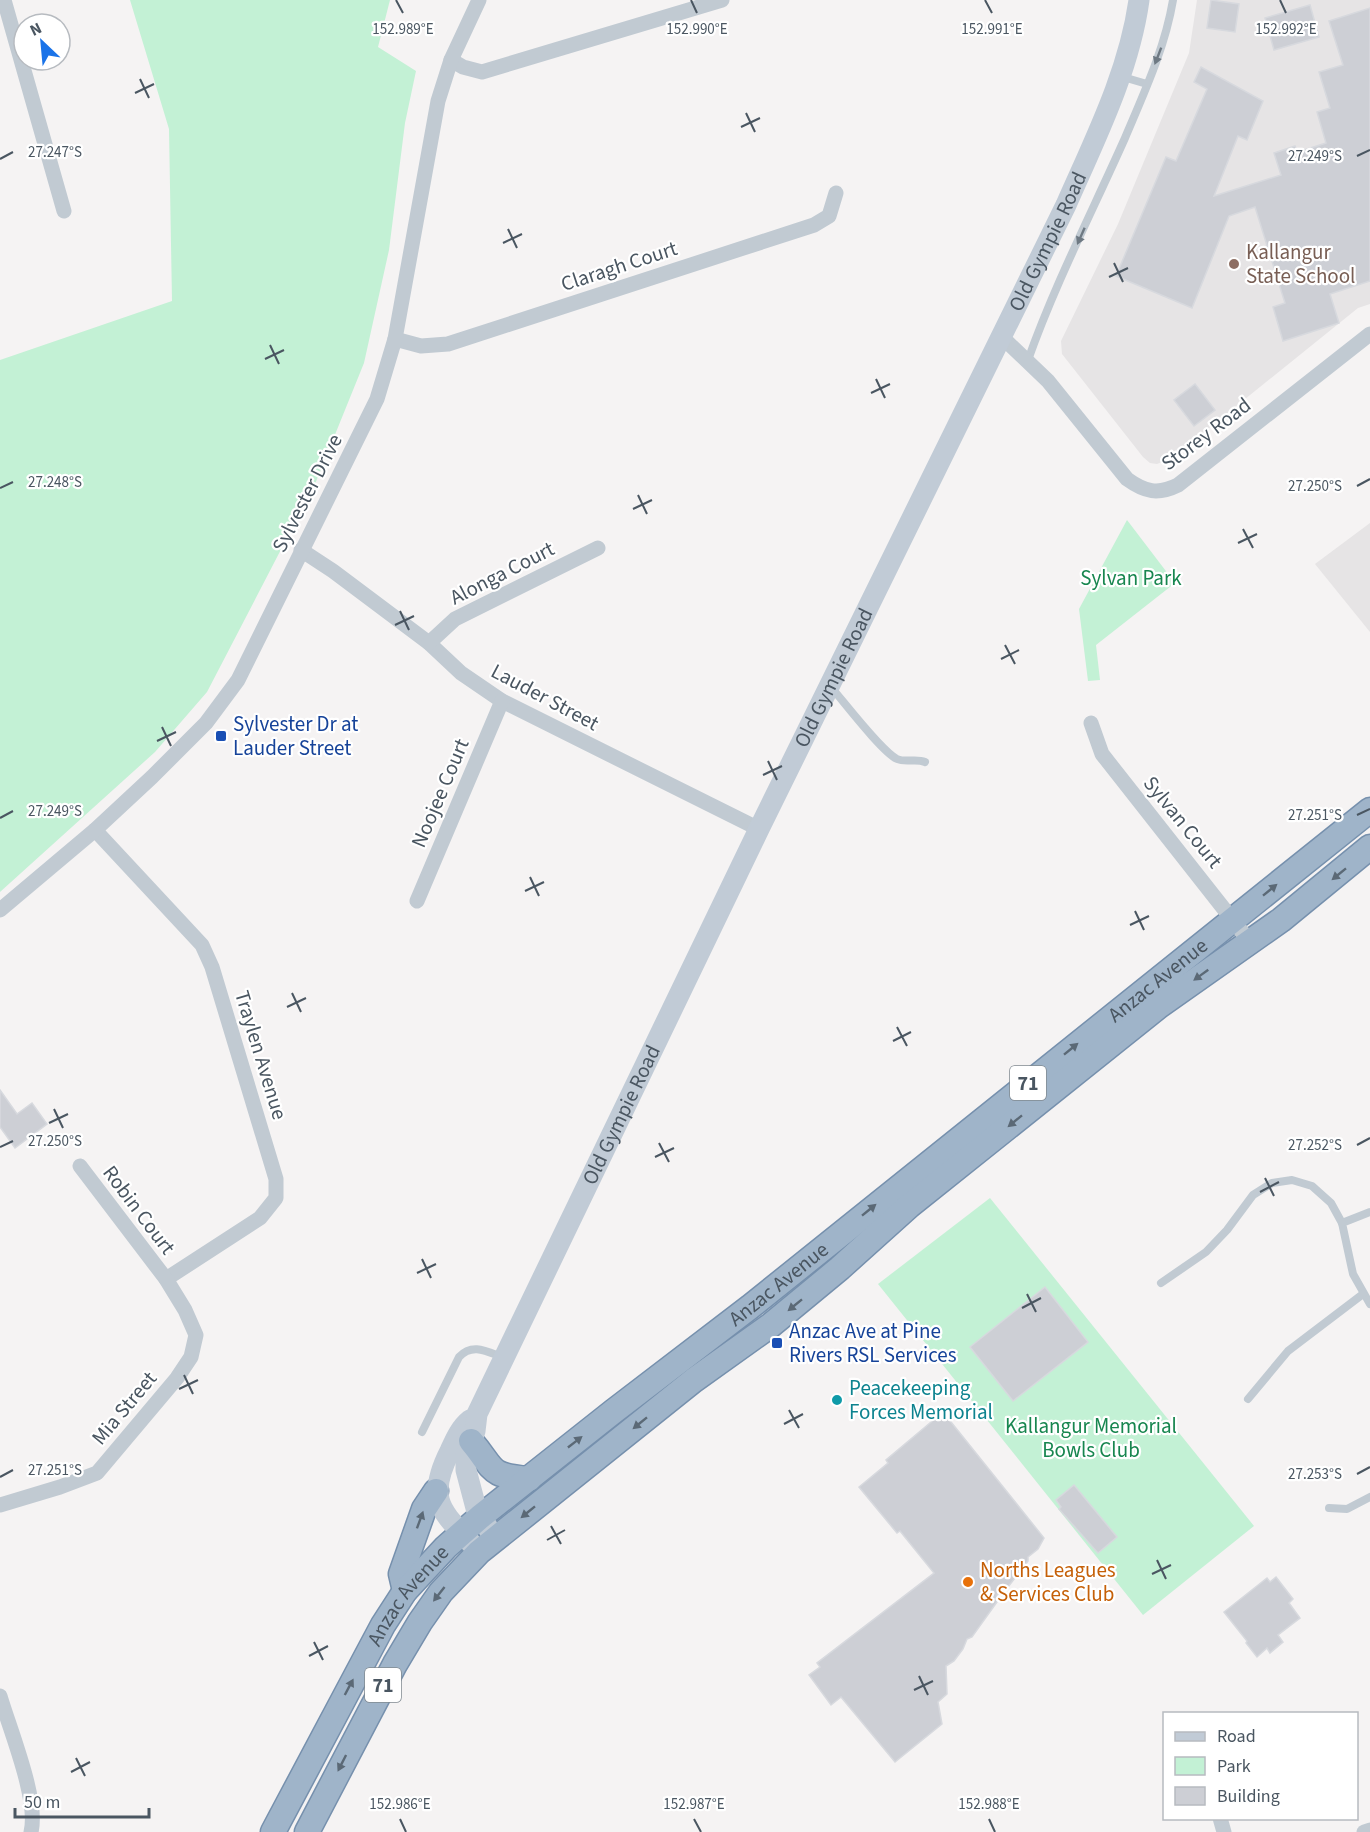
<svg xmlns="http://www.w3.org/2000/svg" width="1370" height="1832" font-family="'Source Sans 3',sans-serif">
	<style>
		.education { fill: #e6e4e5 }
		.park { fill: #c3f1d5 }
		.building { fill: #cdcfd5; stroke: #d7d9de; stroke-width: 1.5 }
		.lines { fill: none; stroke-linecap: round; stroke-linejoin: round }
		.trunk-casing { stroke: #7690ad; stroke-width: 27 }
		.service { stroke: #c1cad2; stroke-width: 8 }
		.minor { stroke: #c1cad2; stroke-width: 15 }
		.secondary { stroke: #c1cbd6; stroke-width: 21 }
		.trunk { stroke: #9fb4c9; stroke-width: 24 }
		.oneway { fill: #6e7983 }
		.oneway2 { fill: #5b6976 }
		.ticks { fill: none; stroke: #4a5661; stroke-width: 2 }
		.education-dot { fill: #8d6e63; stroke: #fff; stroke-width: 2 }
		.transit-dot { fill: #1a4fb4; stroke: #fff; stroke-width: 2 }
		.culture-dot { fill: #0f9aa8; stroke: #fff; stroke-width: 2 }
		.food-dot { fill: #e8710a; stroke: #fff; stroke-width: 2 }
		.labels { text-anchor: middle; stroke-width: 4.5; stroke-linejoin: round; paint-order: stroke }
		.shield { fill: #fff; stroke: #808990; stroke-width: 1.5 }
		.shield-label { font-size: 20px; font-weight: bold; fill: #4a5661 }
		.street-label { font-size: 21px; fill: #4a5661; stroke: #fff }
		.education-label { font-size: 21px; fill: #785e54; stroke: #fff; text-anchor: start }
		.park-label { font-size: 21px; fill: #17864f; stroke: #fff }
		.transit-label { font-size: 21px; fill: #164399; stroke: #fff; text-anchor: start }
		.culture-label { font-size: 21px; fill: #0d838f; stroke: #fff; text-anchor: start }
		.food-label { font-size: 21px; fill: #c56008; stroke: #fff; text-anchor: start }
		.ticks-label { font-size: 15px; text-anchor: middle; fill: #4a5661; stroke: #fff; stroke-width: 4.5; stroke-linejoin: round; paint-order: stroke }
	</style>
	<rect width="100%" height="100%" fill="#f5f3f3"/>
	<g class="education">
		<polygon points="1197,0 1370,0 1370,304 1358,308 1172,458 1157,464 1150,463 1143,457 1062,354 1061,341 1118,224 1189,53"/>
		<polygon points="1370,523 1370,632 1315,564"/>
	</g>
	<g class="park">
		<polygon points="130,0 390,0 378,47 416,71 405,123 389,250 364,363 315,484 207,692 155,752 0,892 0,360 172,301 169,129"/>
		<polygon points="1127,520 1175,583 1096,645 1100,680 1088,681 1079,609"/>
		<polygon points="990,1198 1254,1526 1143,1615 878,1284"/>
	</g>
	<g class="building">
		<polygon points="1211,0 1239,4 1235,32 1207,28"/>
		<polygon points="1310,5 1319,37 1274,50 1265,18"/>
		<polygon points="1370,8 1370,281 1330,294 1339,323 1283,341 1273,307 1285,303 1255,207 1229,216 1192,308 1116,276 1166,157 1176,161 1207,89 1194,82 1201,67 1263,101 1247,140 1238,136 1214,196 1281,175 1274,153 1295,146 1298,152 1326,143 1317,112 1330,108 1319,72 1343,65 1329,21"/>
		<polygon points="1195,384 1215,410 1194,426 1174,400"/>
		<polygon points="0,1090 17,1114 32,1103 47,1124 15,1148 0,1127"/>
		<polygon points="1045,1287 1088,1342 1013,1401 970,1347"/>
		<polygon points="943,1412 1044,1538 1038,1549 1028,1557 1028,1561 1005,1591 997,1595 997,1602 972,1637 967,1639 963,1649 954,1661 946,1666 947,1694 938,1702 942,1724 895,1762 841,1697 831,1705 809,1675 820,1667 817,1663 934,1573 900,1531 897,1533 859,1487 888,1463 886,1460"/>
		<polygon points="1074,1485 1117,1537 1098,1553 1059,1509 1061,1507 1056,1500"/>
		<polygon points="1276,1577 1293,1599 1289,1603 1300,1618 1278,1635 1283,1642 1270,1653 1267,1648 1257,1657 1246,1643 1247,1641 1224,1612 1267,1578 1270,1582"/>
	</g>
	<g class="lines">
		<defs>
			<g id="trunk">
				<path d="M471 1441C496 1470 486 1475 529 1479"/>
				<polyline points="405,1591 401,1574 424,1509 436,1491"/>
				<path id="s2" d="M273 1832 383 1625 405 1591 446 1547 480 1517 614 1411 750 1307 1370 810"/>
				<polyline points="307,1832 395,1664 420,1622 441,1592 479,1552 694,1380 771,1325 840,1268 909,1206 1159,1006 1281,920 1370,847"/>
			</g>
		</defs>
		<use href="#trunk" class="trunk-casing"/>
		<g class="service">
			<polyline points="1123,77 1147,84"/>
			<path d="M1028 360C1055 284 1092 212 1125 138 1144 93 1165 48 1173 0"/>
			<path d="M831 687C844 702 882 752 897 759 906 763 916 758 925 762"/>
			<polyline points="1370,1212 1342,1223 1353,1274 1370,1304"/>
			<polyline points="1161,1283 1206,1252 1227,1230 1253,1195 1272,1183 1292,1180 1312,1186 1331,1203 1342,1223"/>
			<polyline points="1248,1399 1288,1351 1363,1294"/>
			<path d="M422 1432 459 1357C472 1343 486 1351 502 1357"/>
			<polyline points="1329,1508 1347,1509 1370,1497"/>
		</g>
		<g class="minor">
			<polyline points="4,0 64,211"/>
			<polyline points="451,60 463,67 482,72 722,0"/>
			<path d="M1002 337 1048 381 1127 479C1145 492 1158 495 1178 485L1370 334"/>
			<polyline points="395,339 421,346 448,344 814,225 829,216 836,193"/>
			<polyline points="301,550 333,571 429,643 461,673 502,701 759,829"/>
			<polyline points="429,643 455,619 598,548"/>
			<polyline points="1091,723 1102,754 1250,942"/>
			<polyline points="95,830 202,945 212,967 276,1179 276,1198 260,1218 166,1279"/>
			<polyline points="417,901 502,701"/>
			<polyline points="0,910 95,830 152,777 206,723 238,680 377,399 395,339 438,101 451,60 479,0"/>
			<polyline points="0,1505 60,1487 97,1473 177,1378 191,1357 196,1335 185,1310 166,1279 80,1166"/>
			<path d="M0 1696C10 1730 39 1800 31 1832"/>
			<polyline points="1220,1818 1224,1832"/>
			<polyline points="1364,1832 1370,1830"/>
		</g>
		<g class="secondary">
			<path d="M470 1420C460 1428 455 1440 450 1451 423 1504 445 1513 479 1552"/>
			<path id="s1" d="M494 1538 476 1508 466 1470V1456L475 1431 477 1414 759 829 1066 205C1095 139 1129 72 1139 0"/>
		</g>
		<use href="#trunk" class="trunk"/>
	</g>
	<defs><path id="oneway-solid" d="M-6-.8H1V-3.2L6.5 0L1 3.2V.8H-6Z" transform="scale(1.5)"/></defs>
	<g class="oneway">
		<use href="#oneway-solid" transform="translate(1158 56) rotate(111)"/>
		<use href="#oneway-solid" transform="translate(1081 236) rotate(114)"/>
	</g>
	<g class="oneway2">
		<use href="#oneway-solid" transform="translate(1339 874) rotate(141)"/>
		<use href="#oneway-solid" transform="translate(1270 890) rotate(-39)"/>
		<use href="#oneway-solid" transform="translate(1201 975) rotate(144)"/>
		<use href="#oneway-solid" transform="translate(1071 1049) rotate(-39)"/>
		<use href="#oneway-solid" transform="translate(1015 1121) rotate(141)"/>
		<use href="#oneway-solid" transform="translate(869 1210) rotate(-39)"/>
		<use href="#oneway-solid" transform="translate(795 1305) rotate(141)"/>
		<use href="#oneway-solid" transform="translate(640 1423) rotate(141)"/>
		<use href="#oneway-solid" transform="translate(575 1442) rotate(-38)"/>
		<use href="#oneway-solid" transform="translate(528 1512) rotate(141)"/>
		<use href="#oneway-solid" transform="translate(420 1520) rotate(-70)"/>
		<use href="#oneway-solid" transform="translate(439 1594) rotate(128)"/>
		<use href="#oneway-solid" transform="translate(349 1687) rotate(-62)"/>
		<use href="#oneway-solid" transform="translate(342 1763) rotate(117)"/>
	</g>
	<path class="ticks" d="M396 0 403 13M691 0 697 13M985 0 992 13M1280 0 1286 13M140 79 149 98M135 93 154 84M746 113 755 132M741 127 760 118M1357 156 1370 150M0 159 13 152M508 229 517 248M503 243 522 234M1114 263 1123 282M1109 277 1128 268M270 345 279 364M265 359 284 350M876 379 885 398M871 393 890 384M1357 486 1370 479M0 488 13 482M638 495 647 514M633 509 652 500M1243 529 1253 548M1238 543 1257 534M400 611 409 630M395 625 414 616M1005 645 1015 664M1001 659 1019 650M162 727 171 746M157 741 176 732M768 761 777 780M763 775 782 766M1357 815 1370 809M0 818 13 811M530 877 539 896M525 891 544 882M1135 911 1144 930M1130 925 1149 916M292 993 301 1012M287 1007 306 998M897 1027 907 1046M893 1041 911 1032M54 1109 63 1128M49 1123 68 1114M659 1143 669 1162M1357 1145 1370 1138M0 1147 13 1141M655 1157 674 1148M1265 1178 1274 1196M1260 1192 1279 1182M422 1259 431 1278M417 1273 436 1264M1027 1294 1036 1312M1022 1308 1041 1298M184 1375 193 1394M179 1389 198 1380M789 1410 799 1428M784 1424 803 1414M1357 1474 1370 1467M0 1477 13 1470M551 1526 561 1544M547 1540 565 1530M1157 1560 1166 1579M1152 1574 1171 1565M314 1642 323 1660M309 1656 328 1646M919 1676 928 1695M914 1690 933 1681M76 1758 85 1776M71 1772 90 1762M400 1819 406 1832M694 1819 701 1832M989 1819 995 1832"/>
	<circle class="education-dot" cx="1234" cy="264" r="6"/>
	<g class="transit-dot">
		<rect x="215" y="730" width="12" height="12" rx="3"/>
		<rect x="771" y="1337" width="12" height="12" rx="3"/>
	</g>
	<circle class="culture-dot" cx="837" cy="1400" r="6"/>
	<circle class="food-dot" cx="968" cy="1582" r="6"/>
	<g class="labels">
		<g class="shield">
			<rect x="1010" y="1066" width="36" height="34" rx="4.5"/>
			<rect x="365" y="1668" width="36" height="34" rx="4.5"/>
		</g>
		<g class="shield-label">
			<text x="1028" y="1090">71</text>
			<text x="383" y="1692">71</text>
		</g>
		<g class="street-label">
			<text dy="7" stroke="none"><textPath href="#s1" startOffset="1436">Old Gympie Road</textPath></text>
			<text transform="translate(619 266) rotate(-18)" y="7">Claragh Court</text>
			<text transform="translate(1206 434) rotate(-37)" y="7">Storey Road</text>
			<text transform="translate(307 493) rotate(-63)" y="7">Sylvester Drive</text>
			<text transform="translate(502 573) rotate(-27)" y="7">Alonga Court</text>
			<text dy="7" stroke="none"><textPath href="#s1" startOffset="950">Old Gympie Road</textPath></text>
			<text transform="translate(545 697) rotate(28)" y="7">Lauder Street</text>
			<text transform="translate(440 793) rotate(-67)" y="7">Noojee Court</text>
			<text transform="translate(1183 822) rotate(51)" y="7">Sylvan Court</text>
			<text dy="7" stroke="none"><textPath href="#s2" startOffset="1245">Anzac Avenue</textPath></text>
			<text transform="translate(261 1055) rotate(73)" y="7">Traylen Avenue</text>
			<text dy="7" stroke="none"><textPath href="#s1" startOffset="464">Old Gympie Road</textPath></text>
			<text transform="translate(139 1210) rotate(53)" y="7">Robin Court</text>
			<text dy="7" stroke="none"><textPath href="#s2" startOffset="759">Anzac Avenue</textPath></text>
			<text transform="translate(124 1408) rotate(-50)" y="7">Mia Street</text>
			<text dy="7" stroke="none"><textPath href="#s2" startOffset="273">Anzac Avenue</textPath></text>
		</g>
		<g class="education-label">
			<text x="1246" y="259">Kallangur<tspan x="1246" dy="24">State School</tspan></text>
		</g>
		<g class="park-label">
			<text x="1131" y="585">Sylvan Park</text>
			<text x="1091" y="1433">Kallangur Memorial<tspan x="1091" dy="24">Bowls Club</tspan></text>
		</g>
		<g class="transit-label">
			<text x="233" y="731">Sylvester Dr at<tspan x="233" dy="24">Lauder Street</tspan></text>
			<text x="789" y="1338">Anzac Ave at Pine<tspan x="789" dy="24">Rivers RSL Services</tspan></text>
		</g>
		<g class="culture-label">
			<text x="849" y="1395">Peacekeeping<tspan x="849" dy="24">Forces Memorial</tspan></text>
		</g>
		<g class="food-label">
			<text x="980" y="1577">Norths Leagues<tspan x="980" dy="24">&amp; Services Club</tspan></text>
		</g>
	</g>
	<g class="ticks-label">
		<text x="403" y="34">152.989°E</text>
		<text x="992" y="34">152.991°E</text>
		<text x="1286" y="34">152.992°E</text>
		<text x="697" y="34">152.990°E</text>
		<text x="55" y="157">27.247°S</text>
		<text x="1315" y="161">27.249°S</text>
		<text x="55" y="487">27.248°S</text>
		<text x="1315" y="491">27.250°S</text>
		<text x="55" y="816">27.249°S</text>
		<text x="1315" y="820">27.251°S</text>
		<text x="55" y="1146">27.250°S</text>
		<text x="1315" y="1150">27.252°S</text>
		<text x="55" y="1475">27.251°S</text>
		<text x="1315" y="1479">27.253°S</text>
		<text x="400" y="1809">152.986°E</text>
		<text x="694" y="1809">152.987°E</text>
		<text x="989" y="1809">152.988°E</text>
	</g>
	<rect x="1163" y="1712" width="195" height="108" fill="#ffffff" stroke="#b7bbc0" stroke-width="1.5"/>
	<rect x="1175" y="1732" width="30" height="9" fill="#c1cbd6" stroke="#b7bbc0" stroke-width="1.5"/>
	<text x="1217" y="1742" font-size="18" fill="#4a5661">Road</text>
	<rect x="1175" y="1757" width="30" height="18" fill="#c3f1d5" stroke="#b7bbc0" stroke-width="1.5"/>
	<text x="1217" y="1772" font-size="18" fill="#4a5661">Park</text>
	<rect x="1175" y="1787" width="30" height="18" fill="#cdcfd5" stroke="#b7bbc0" stroke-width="1.5"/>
	<text x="1217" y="1802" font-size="18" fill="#4a5661">Building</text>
	<g transform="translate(42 42) rotate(334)"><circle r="28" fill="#ffffff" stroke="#b7bbc0" stroke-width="1.5"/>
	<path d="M0-4.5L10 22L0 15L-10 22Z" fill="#1a73e8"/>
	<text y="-9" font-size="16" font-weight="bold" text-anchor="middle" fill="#4a5661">N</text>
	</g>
	<path d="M15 1808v9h134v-9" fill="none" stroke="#4a5661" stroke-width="3"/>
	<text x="24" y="1808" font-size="18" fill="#4a5661" stroke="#ffffff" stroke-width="4.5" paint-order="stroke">50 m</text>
</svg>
